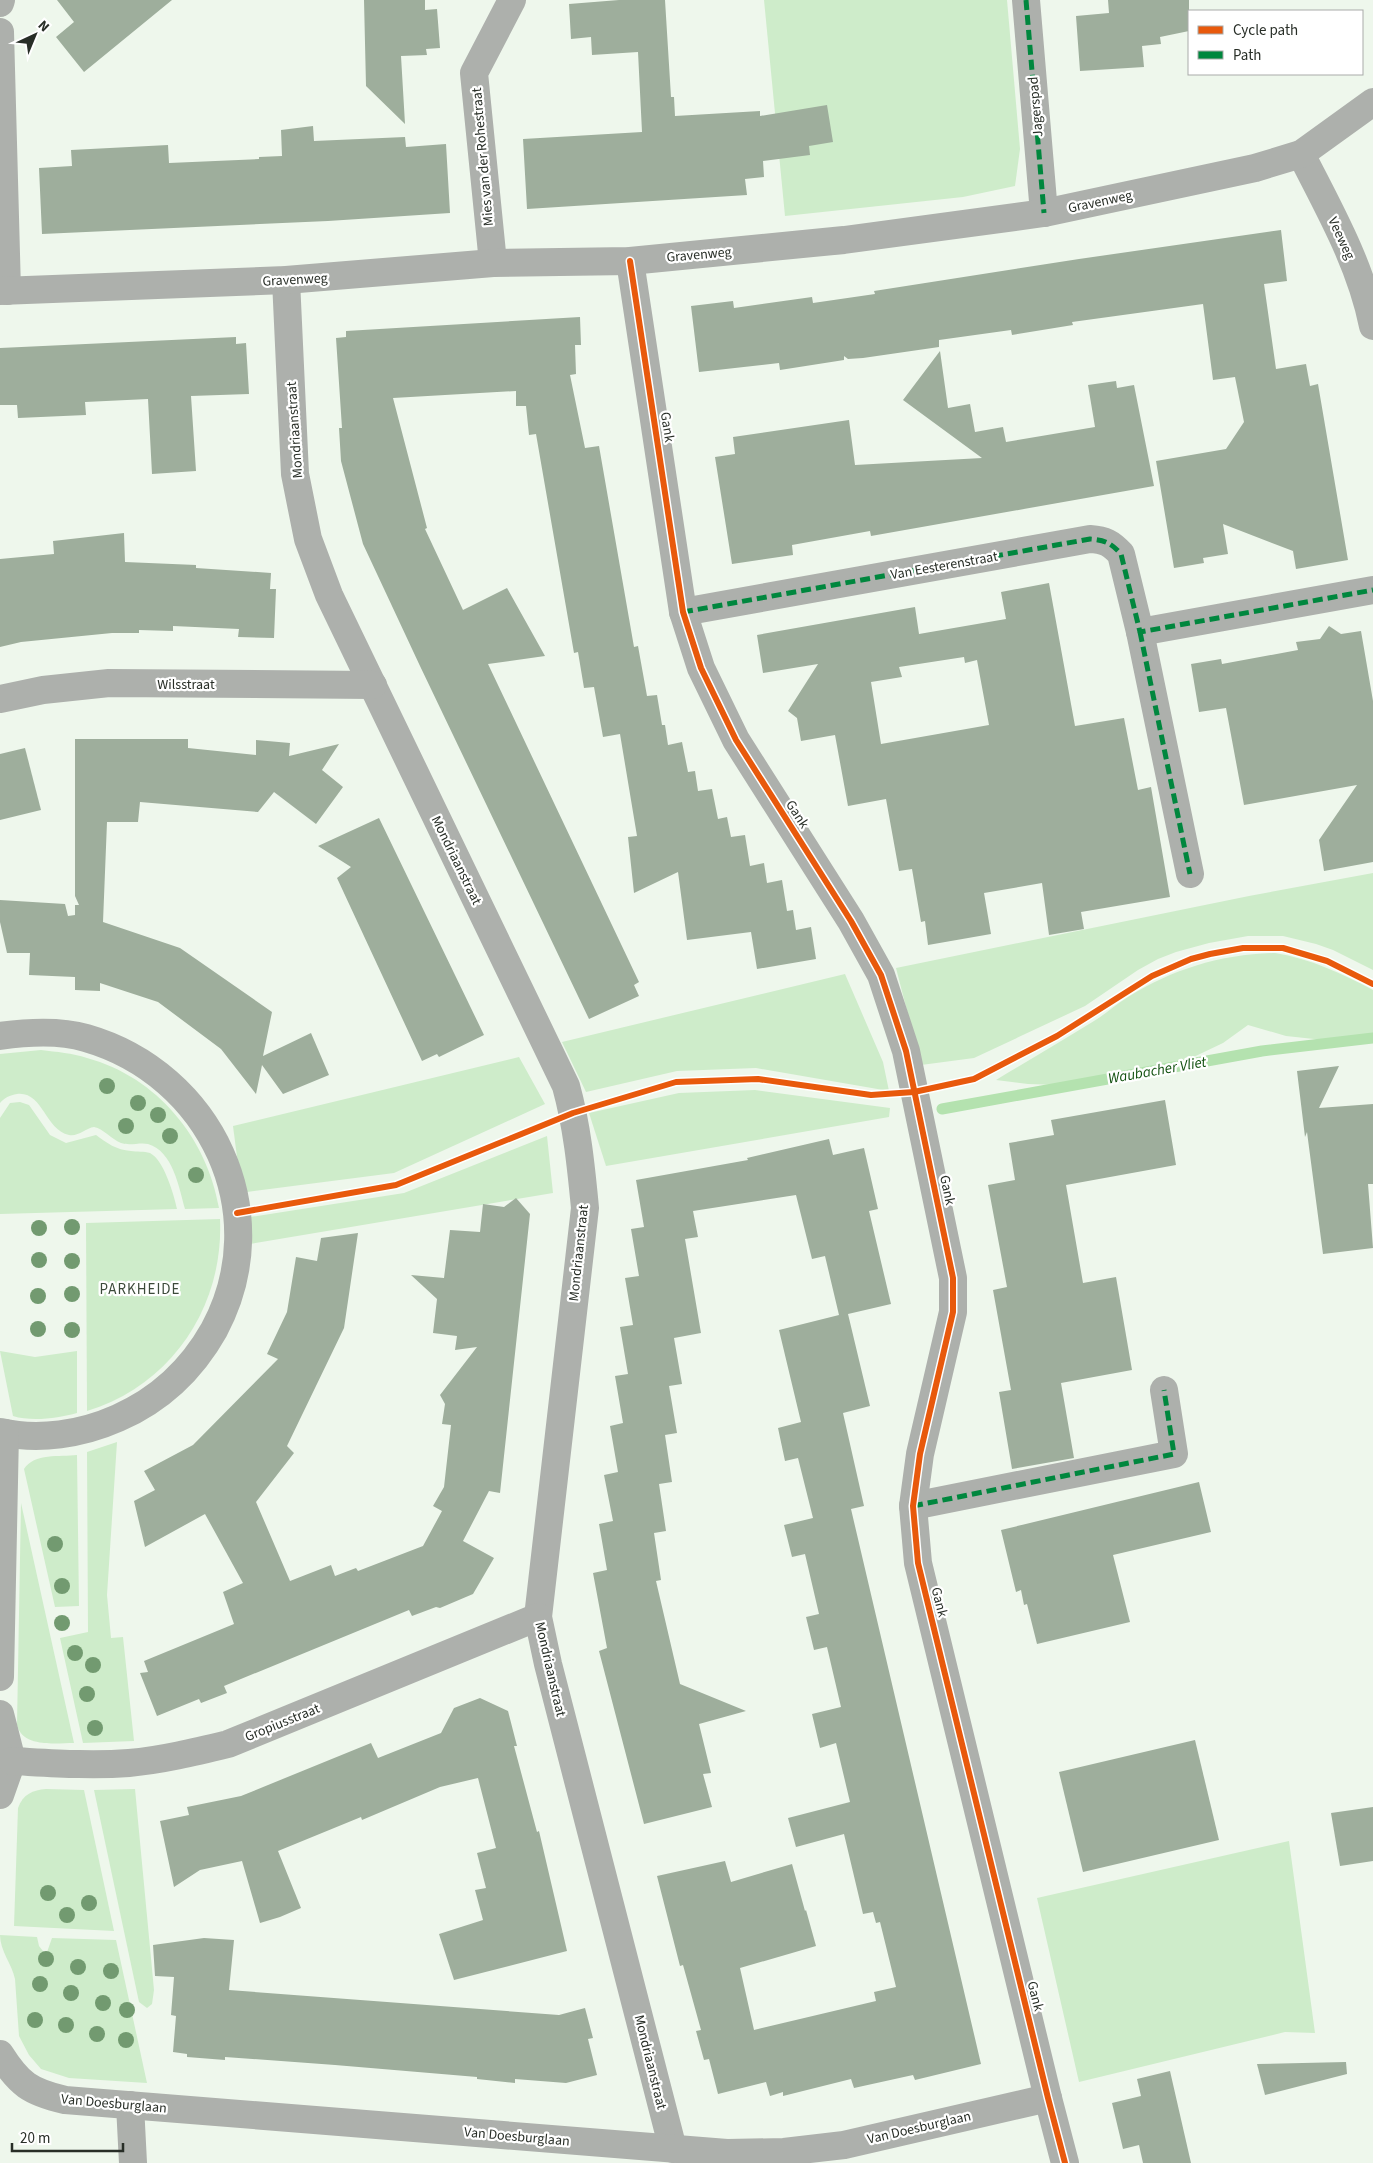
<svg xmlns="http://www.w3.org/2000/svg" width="1373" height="2163" font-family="'Source Sans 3',sans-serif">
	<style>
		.green { fill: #ceecca }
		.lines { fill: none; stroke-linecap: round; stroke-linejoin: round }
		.stream { stroke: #b4e2af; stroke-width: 11 }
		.building { fill: #9eae9c; fill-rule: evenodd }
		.minor { stroke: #adb0ac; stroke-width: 28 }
		.quiet { stroke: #00873e; stroke-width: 5; stroke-dasharray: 10 5; stroke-linecap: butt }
		.cycleway-casing { stroke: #fff; stroke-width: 9 }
		.cycleway { stroke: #e8590c; stroke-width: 6 }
		.tree { fill: #729a70 }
		.labels { text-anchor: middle; stroke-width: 4.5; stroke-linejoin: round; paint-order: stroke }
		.street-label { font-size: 14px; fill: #282e27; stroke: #fff }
		.water-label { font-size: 15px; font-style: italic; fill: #125110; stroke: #fff }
		.neighbourhood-label { font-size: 15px; letter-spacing: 1px; fill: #3c4a3a; stroke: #fff }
	</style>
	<rect width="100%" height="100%" fill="#eef7ec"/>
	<g class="green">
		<polygon points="764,0 1007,0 1020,149 1015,186 963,197 785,216"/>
		<polygon points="1373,873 1373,970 1333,950 1316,944 1283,936 1248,936 1209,943 1176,952 1158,959 1138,970 1085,1006 974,1058 921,1065 896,968 1249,896"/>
		<path d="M1275 953C1311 959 1341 973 1373 990V1038L1342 1042 1286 1036 1248 1025 1223 1043 1181 1063 1059 1085 1028 1084 996 1080C1029 1060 1062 1041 1094 1021 1106 1014 1116 1004 1128 997 1173 969 1222 954 1275 953Z"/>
		<polygon points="845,974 883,1062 889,1091 756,1068 677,1071 586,1092 562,1042"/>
		<path d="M41 1050C57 1052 72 1053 87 1058 157 1077 207 1138 219 1208L185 1209C179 1188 173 1151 148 1144 140 1142 130 1146 121 1143 111 1139 104 1129 94 1127 86 1128 78 1137 69 1135 45 1130 43 1091 17 1094 10 1095 4 1098 0 1103V1054Z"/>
		<polygon points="519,1057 545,1104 394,1173 247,1192 237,1157 233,1126"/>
		<polygon points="755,1090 890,1108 889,1117 606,1166 589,1113 679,1093"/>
		<path d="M20 1102 29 1105 50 1135 66 1143 96 1135C107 1143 116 1150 131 1151 137 1152 144 1151 150 1153 164 1160 174 1195 177 1209L0 1214V1118L10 1103Z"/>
		<polygon points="547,1136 553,1193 250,1244 250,1217 404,1193"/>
		<path d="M220 1219C224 1306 172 1385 87 1411L86 1223Z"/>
		<path d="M0 1351 35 1357 77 1351V1413C59 1418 32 1422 13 1416Z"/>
		<polygon points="117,1442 107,1595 111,1638 123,1637 134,1741 83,1743 60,1638 88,1632 87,1452"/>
		<path d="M77 1455 79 1606 55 1607 24 1469C34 1453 60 1457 77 1455Z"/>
		<path d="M21 1503 74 1743C56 1743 23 1748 17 1725Z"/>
		<path d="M46 1789 84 1790 114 1931 14 1926 18 1808C23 1794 33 1790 46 1789Z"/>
		<polygon points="135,1789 154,1990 152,2004 147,2008 139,2002 94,1790"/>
		<polygon points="1289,1841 1315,2033 1285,2032 1079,2082 1037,1898"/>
		<path d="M0 1935 37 1937 39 1946 46 1955 52 1938 116 1940 147 2083 69 2078 41 2069 29 2055 19 2036 15 1979C12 1964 0 1951 0 1935Z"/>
	</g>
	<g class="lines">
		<polyline class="stream" points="942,1109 1262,1051 1373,1038"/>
	</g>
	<g class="building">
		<polygon points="57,0 172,0 84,72 56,37 74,22"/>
		<polygon points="364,0 425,0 425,10 437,9 440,48 426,49 427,55 401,56 405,124 366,86"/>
		<polygon points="619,0 665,0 671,97 674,97 675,116 760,111 760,116 827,105 833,142 809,146 810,155 763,161 764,177 745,179 747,195 527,209 523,139 642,132 638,52 592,55 591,37 571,39 569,4"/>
		<polygon points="1108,0 1189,0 1189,31 1160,37 1161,44 1142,46 1144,67 1080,71 1076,16 1109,13"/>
		<polygon points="313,126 314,141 405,137 406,147 446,144 450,213 328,221 42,234 39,168 72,166 71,150 168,145 169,163 259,159 259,157 282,156 281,130"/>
		<polygon points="1281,230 1287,281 1264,284 1276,369 1306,364 1310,386 1318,384 1348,560 1296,569 1293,551 1223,524 1228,554 1203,558 1204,563 1174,568 1156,461 1226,449 1244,422 1235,377 1213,380 1203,304 1072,322 1073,325 1012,335 1011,330 939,340 939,347 863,358 848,359 844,356 844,360 780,370 779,363 699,372 691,306 733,301 734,308 812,297 813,303 875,294 874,291 1079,259"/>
		<polygon points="580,317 581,345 575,345 576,374 570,375 585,448 599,446 634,647 638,646 647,696 657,695 662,725 665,725 668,745 682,742 688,772 695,771 698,791 712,789 718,819 727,817 731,837 745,835 750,866 764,863 767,883 782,880 787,911 793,910 796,930 811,927 816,959 757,969 751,932 687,940 678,872 634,893 628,837 637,836 620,734 603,737 594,687 584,688 578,652 574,653 536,434 529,435 526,406 516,406 516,391 393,398 427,528 425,529 463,610 507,588 545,656 488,664 639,982 634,985 639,996 589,1019 420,666 363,544 341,461 339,428 342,428 336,338 346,337 346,331"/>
		<polygon points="236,337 236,344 246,343 249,394 191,396 196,471 152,474 148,399 85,402 86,415 18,418 17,405 0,405 0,348"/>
		<polygon points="940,351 948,408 970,404 975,432 1003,427 1006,442 1095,427 1088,385 1116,381 1117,388 1134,385 1154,486 871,536 870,531 792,545 793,555 732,564 715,457 735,454 733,437 849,420 855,465 982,458 903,400"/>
		<polygon points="124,533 125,562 196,565 196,568 271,573 270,589 276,589 274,638 238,637 239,629 173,626 173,631 139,630 139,633 112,633 21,642 0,647 0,559 54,554 53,541"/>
		<path d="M1049 583 1075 726 1124 718 1138 790 1151 787 1170 897 1081 912 1084 929 1049 935 1042 883 984 893 991 934 928 945 925 921 921 922 912 869 899 871 886 799 848 806 835 735 801 741 797 718 788 711 818 664 763 673 757 635 915 607 919 634 1006 619 1001 592ZM964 657 965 663 977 660 989 725 881 744 871 682 902 677 899 667Z"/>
		<polygon points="1329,626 1341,634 1361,631 1373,701 1373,862 1324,871 1319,840 1357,785 1244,805 1226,708 1199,712 1191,664 1221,659 1222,664 1298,650 1296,642 1320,639"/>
		<polygon points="75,739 188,739 188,748 256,755 256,740 290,743 289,756 339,744 322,770 343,787 316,824 274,792 258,812 140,802 138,822 107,822 103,922 180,948 272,1012 263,1056 311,1033 329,1075 283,1094 262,1065 256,1094 221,1049 158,1002 100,983 100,991 75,990 75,977 29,975 30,953 7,953 0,922 0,900 65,904 68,916 75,915 75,905 79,905 75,896"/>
		<polygon points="25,748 41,810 0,820 0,754"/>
		<polygon points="379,818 484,1035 439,1057 437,1054 422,1061 337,878 351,867 318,846"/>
		<polygon points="1339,1066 1319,1108 1373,1104 1373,1184 1368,1184 1373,1248 1323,1254 1307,1132 1305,1137 1297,1071"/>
		<polygon points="1165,1100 1176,1165 1066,1185 1083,1283 1116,1277 1132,1370 1061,1383 1074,1458 1012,1469 999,1392 1011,1390 993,1290 1007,1287 988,1185 1015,1180 1009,1143 1054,1135 1051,1120"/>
		<polygon points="829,1139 833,1155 864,1148 878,1209 869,1211 891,1304 848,1314 870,1406 843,1413 864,1506 851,1509 981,2064 915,2080 913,2075 854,2088 851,2079 783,2096 783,2092 770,2096 766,2082 718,2094 709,2059 704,2060 696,2031 701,2030 683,1965 680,1966 657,1876 725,1861 731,1882 792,1864 805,1911 806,1910 816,1946 740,1968 754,2030 876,2001 874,1992 896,1987 880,1922 876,1923 873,1912 863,1914 844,1834 796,1847 788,1818 850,1802 836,1743 820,1748 812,1714 841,1707 827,1647 814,1650 806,1617 819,1614 805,1554 792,1557 784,1525 813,1518 798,1458 785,1461 778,1428 801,1422 779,1330 839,1315 825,1256 812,1259 796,1195 693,1211 698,1237 685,1239 701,1333 674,1338 682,1384 669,1386 677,1433 665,1435 672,1482 659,1484 666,1531 654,1533 661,1580 656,1581 680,1684 746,1711 699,1724 711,1773 703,1774 712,1807 644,1824 599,1651 607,1648 593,1573 607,1570 599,1524 613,1521 604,1475 618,1472 610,1426 623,1423 615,1376 628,1374 620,1327 633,1325 625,1278 639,1276 631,1229 644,1227 636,1180 748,1160 747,1158"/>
		<polygon points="516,1198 530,1214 500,1493 489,1491 463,1541 494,1558 473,1594 440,1608 436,1607 412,1616 409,1610 224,1686 227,1693 201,1703 199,1699 157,1716 140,1673 148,1672 144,1661 234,1624 223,1592 243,1583 205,1514 145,1547 134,1501 155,1490 144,1471 193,1445 278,1359 267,1354 287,1312 296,1257 317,1261 321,1238 358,1233 344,1328 287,1446 294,1453 256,1502 290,1581 331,1565 335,1576 356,1568 358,1571 423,1546 442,1511 433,1506 444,1487 451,1425 442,1424 445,1404 440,1395 477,1347 455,1350 457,1336 433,1333 437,1299 411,1275 444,1278 450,1230 480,1232 483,1204 504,1207"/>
		<polygon points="1199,1482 1211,1532 1113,1555 1130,1622 1037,1644 1027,1604 1024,1605 1021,1590 1016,1592 1001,1530"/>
		<polygon points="480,1698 508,1711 517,1746 514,1746 537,1832 539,1831 567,1951 454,1980 439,1934 483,1920 475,1890 486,1888 477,1853 496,1848 478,1778 440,1787 362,1820 361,1817 278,1851 301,1908 280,1917 260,1923 242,1861 200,1870 174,1887 160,1821 189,1815 187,1807 241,1796 371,1743 378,1758 441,1733 454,1708"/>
		<polygon points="1195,1740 1219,1840 1083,1872 1059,1772"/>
		<polygon points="1373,1807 1373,1861 1340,1866 1331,1813"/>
		<polygon points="204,1938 234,1940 229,1990 559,2015 585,2008 593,2038 588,2039 597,2075 566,2083 515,2079 515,2083 477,2079 477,2077 335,2065 225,2057 225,2060 187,2057 187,2054 173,2052 176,2016 171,2015 174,1977 155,1976 153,1945"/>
		<polygon points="1346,2062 1347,2074 1265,2095 1257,2064"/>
		<polygon points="1170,2071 1191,2163 1143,2163 1139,2145 1123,2149 1112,2103 1141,2096 1137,2079"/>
	</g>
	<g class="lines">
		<g class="minor">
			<polyline points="1026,0 1044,213"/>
			<polyline points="0,3 1,0"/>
			<polyline points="0,32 7,291"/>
			<path d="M1301 154C1329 209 1361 265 1373 326"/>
			<polyline points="630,261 683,612 701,668 736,740 851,921 881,975 906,1051 953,1278 953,1312 920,1454 913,1506 918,1563 1048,2098 1065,2163"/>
			<polyline points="493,263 474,73 512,0"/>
			<path d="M286 280 295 474 308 539 329 595 566 1086C577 1126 581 1166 585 1208L538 1617 548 1664 673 2149"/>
			<polyline points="0,291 286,280 493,263 630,261 844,240 1044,213 1255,168 1301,154 1373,102"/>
			<path d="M683 612 1090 539C1105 540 1111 543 1121 554L1140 632 1373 590"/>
			<polyline points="1140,632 1190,874"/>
			<polyline points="0,699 43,690 109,683 373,685"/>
			<path d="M0 1036C28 1032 59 1030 86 1038 211 1074 277 1213 214 1330 192 1369 159 1400 118 1418 82 1434 39 1441 0 1432"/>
			<polyline points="913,1506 1174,1454 1164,1390"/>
			<polyline points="0,1677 5,1433"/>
			<polyline points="0,1714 12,1761 0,1795"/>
			<path d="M12 1761C51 1763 90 1766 129 1763 162 1760 195 1752 228 1744L538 1617"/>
			<path d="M0 2054C19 2084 30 2092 65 2100L727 2153 784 2152 844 2145 1048 2098"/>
			<polyline points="130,2105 133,2163"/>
		</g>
		<g class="quiet">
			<polyline points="1026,0 1044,213"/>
			<path d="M683 612 1090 539C1105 540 1111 543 1121 554L1140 632 1373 590"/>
			<polyline points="1140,632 1190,874"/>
			<polyline points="913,1506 1174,1454 1164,1390"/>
		</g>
		<defs>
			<g id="cycleway">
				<polyline points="630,261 683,612 701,668 736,740 851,921 881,975 906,1051 953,1278 953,1312 920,1454 913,1506 918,1563 1048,2098 1065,2163"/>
				<polyline points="237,1213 396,1185 573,1113 676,1082 758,1079 871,1095 914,1092 974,1079 1057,1036 1152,976 1191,959 1210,954 1243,948 1283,948 1327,961 1373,984"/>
			</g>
		</defs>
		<use href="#cycleway" class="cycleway-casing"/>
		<use href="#cycleway" class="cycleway"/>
	</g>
	<g class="tree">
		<circle cx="107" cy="1086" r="8"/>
		<circle cx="138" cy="1103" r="8"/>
		<circle cx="158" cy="1115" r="8"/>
		<circle cx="126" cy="1126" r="8"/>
		<circle cx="170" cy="1136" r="8"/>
		<circle cx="196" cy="1175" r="8"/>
		<circle cx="72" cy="1227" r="8"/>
		<circle cx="39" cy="1228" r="8"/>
		<circle cx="39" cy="1260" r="8"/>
		<circle cx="72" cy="1261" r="8"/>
		<circle cx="72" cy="1294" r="8"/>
		<circle cx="38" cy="1296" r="8"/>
		<circle cx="38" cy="1329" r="8"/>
		<circle cx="72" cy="1330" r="8"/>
		<circle cx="55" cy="1544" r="8"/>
		<circle cx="62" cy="1586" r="8"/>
		<circle cx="62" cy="1623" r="8"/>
		<circle cx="75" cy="1653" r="8"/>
		<circle cx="93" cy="1665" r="8"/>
		<circle cx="87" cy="1694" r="8"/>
		<circle cx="95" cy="1728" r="8"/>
		<circle cx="48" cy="1893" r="8"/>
		<circle cx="89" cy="1903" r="8"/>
		<circle cx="67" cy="1915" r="8"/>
		<circle cx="46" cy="1959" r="8"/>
		<circle cx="78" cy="1967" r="8"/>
		<circle cx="111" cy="1971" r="8"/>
		<circle cx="40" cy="1984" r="8"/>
		<circle cx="71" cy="1993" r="8"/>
		<circle cx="103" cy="2003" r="8"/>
		<circle cx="127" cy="2010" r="8"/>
		<circle cx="35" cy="2020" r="8"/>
		<circle cx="66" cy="2025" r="8"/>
		<circle cx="97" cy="2034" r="8"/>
		<circle cx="126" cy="2040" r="8"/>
	</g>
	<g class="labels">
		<g class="street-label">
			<text transform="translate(1035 107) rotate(-95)" y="5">Jagerspad</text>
			<text transform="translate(482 157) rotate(-95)" y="5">Mies van der Rohestraat</text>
			<text transform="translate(1100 201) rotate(-12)" y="5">Gravenweg</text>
			<text transform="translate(1342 238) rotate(65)" y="5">Veeweg</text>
			<text transform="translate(699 254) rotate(-5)" y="5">Gravenweg</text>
			<text transform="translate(295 279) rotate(-3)" y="5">Gravenweg</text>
			<text transform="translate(668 427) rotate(81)" y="5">Gank</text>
			<text transform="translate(294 430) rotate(-94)" y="5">Mondriaanstraat</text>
			<text transform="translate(944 565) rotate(-10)" y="5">Van Eesterenstraat</text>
			<text x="186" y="689">Wilsstraat</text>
			<text transform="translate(798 814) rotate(57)" y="5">Gank</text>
			<text transform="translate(457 860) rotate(64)" y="5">Mondriaanstraat</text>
			<text transform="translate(948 1190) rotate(78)" y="5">Gank</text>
			<text transform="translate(578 1253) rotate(-84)" y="5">Mondriaanstraat</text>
			<text transform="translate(940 1602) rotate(76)" y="5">Gank</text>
			<text transform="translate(551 1669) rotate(77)" y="5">Mondriaanstraat</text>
			<text transform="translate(282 1722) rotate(-22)" y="5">Gropiusstraat</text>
			<text transform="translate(1036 1996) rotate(76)" y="5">Gank</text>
			<text transform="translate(651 2062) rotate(76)" y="5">Mondriaanstraat</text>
			<text transform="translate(114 2103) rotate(5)" y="5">Van Doesburglaan</text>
			<text transform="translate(919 2127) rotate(-13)" y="5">Van Doesburglaan</text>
			<text transform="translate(517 2136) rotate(5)" y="5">Van Doesburglaan</text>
		</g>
		<g class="water-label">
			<text transform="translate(1157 1070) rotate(-10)" y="5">Waubacher Vliet</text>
		</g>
		<g class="neighbourhood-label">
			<text x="140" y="1294">PARKHEIDE</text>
		</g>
	</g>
	<rect x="1188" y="10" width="175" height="65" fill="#ffffff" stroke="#a9aba9"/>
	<rect x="1198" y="26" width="25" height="8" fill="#e8590c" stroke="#a9aba9"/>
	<text x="1233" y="35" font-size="15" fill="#282e27">Cycle path</text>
	<rect x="1198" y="51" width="25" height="8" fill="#00873e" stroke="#a9aba9"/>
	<text x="1233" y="60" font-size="15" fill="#282e27">Path</text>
	<g transform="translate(35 35) rotate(44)" stroke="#ffffff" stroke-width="4" paint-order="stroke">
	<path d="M0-4L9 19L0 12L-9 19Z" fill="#282e27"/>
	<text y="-8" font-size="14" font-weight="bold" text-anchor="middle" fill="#282e27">N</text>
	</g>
	<path d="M12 2143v8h111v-8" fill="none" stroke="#282e27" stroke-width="2.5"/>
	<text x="20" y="2143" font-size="15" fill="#282e27" stroke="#ffffff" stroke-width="4" paint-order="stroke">20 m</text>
</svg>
